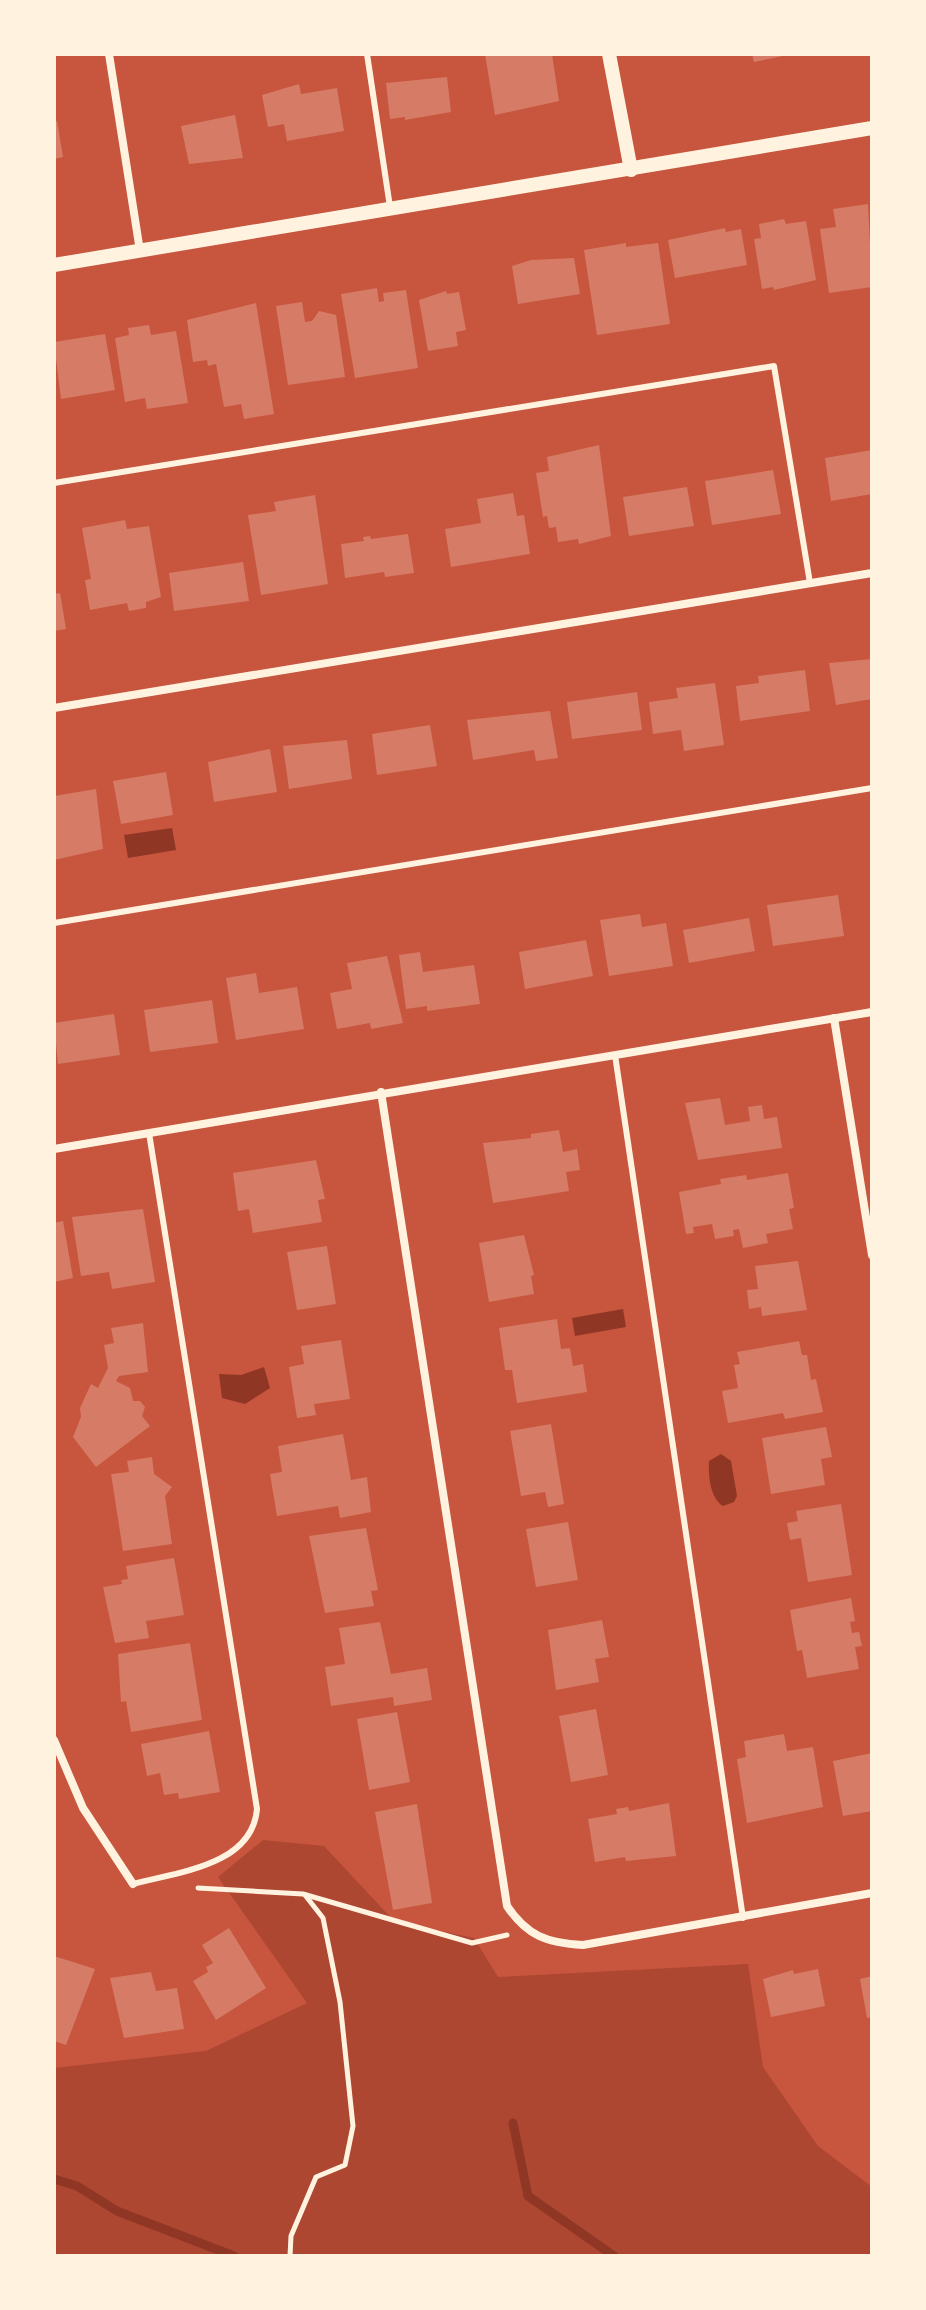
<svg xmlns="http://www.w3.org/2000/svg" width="926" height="2310" font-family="Helvetica,sans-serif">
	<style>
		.green { fill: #ae4732 }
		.water { fill: #8f3625 }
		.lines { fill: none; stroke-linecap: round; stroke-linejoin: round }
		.stream { stroke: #8f3625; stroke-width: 9 }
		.building { fill: #d67c66 }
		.path { stroke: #fff3e0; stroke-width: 5 }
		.service { stroke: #fff3e0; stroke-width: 6 }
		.minor { stroke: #fff3e0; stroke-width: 8 }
		.tertiary { stroke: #fff3e0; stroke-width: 14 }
	</style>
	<rect width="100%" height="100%" fill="#c8553d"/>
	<polygon class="green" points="263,1840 324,1846 394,1921 474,1938 498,1977 748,1964 763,2067 818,2146 872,2187 872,2256 54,2256 54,2068 206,2051 307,2003 218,1877"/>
	<g class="water">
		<polygon points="172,828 176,850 128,858 124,835"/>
		<polygon points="623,1309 626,1327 575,1336 572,1318"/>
		<polygon points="264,1367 270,1388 245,1404 222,1398 219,1374 241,1375"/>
		<path d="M721 1454 731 1461 737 1496 734 1502 723 1506C710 1499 708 1474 709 1461Z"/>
	</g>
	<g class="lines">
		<g class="stream">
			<polyline points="513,2123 528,2196 614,2256"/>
			<polyline points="54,2179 77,2186 117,2211 234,2256"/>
		</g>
	</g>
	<g class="building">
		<polygon points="485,54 552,54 559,101 495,115"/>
		<polygon points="752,54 788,54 788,55 754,62"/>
		<polygon points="447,77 451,112 405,120 405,117 390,119 386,83"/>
		<polygon points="299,84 301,94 337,88 344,131 287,141 284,124 268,127 262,95"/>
		<polygon points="235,115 243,158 189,164 181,126"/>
		<polygon points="57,121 63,157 54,159 54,122"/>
		<polygon points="868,204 872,287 829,293 820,229 836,227 833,209"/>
		<polygon points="784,219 786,224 806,221 816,280 774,290 773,287 762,289 754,239 761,238 759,224"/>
		<polygon points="725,228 726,232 741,229 747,265 675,278 668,240"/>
		<polygon points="626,243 626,247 658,243 670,324 597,335 584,250"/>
		<polygon points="574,258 580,294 518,304 512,266 531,260"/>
		<polygon points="377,288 379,302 384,301 383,293 406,290 418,368 355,378 341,294"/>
		<polygon points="446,291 447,294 459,292 466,330 456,332 458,346 428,351 419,300"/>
		<polygon points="302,302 305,322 312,321 319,311 336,315 345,377 288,385 276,306"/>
		<polygon points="256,303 274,414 244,419 241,404 224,407 216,364 208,366 207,360 193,362 187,320"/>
		<polygon points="149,325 151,335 176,331 188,403 147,409 145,398 125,402 115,338 129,335 128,328"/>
		<polygon points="105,334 115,390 61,399 54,342"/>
		<polygon points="599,445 611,536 579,544 578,539 558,542 556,527 549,528 547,516 543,517 536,473 549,471 547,457"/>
		<polygon points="872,450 872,494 831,501 825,458"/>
		<polygon points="773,470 781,514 712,525 705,481"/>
		<polygon points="687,487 694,526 629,536 623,497"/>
		<polygon points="513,493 517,516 524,515 530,554 451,567 445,529 481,523 477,499"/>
		<polygon points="315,495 328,584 261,595 248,515 276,511 274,502"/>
		<polygon points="125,520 127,529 149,526 161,597 146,602 146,608 129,611 127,603 90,610 85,580 91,579 82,528"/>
		<polygon points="408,534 414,573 385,577 384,572 345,578 341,544 364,541 363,537 370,536 371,539"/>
		<polygon points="243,562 249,601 174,611 169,573"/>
		<polygon points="60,593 66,629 54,631 54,594"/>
		<polygon points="872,659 872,699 836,705 829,663"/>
		<polygon points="805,670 810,711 740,721 736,686 759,683 758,676"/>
		<polygon points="715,683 724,745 684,751 681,730 653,734 649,702 678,698 676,688"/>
		<polygon points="637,692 642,730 572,739 567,702"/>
		<polygon points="550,711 558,758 536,761 534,750 473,760 467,720"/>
		<polygon points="430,725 437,766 377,775 372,734"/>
		<polygon points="347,740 352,779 289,789 283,746"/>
		<polygon points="270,749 277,792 214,802 208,762"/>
		<polygon points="166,772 173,815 121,824 113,781"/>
		<polygon points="96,789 103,849 54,860 54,796"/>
		<polygon points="838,895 844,936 773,946 767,905"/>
		<polygon points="640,914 642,927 666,923 673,966 609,976 600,920"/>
		<polygon points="749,918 755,951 689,963 683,930"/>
		<polygon points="586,940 593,976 525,989 519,952"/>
		<polygon points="420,952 423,972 474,965 480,1004 427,1011 427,1006 406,1009 399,955"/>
		<polygon points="387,956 403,1023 371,1029 370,1023 337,1029 330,993 352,989 347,963"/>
		<polygon points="256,973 259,993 297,987 304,1029 236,1040 226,978"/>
		<polygon points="212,1000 218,1043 150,1052 144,1010"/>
		<polygon points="114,1014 120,1055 58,1064 54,1023"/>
		<polygon points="720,1098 725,1125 750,1121 748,1107 762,1105 764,1119 777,1117 782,1148 698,1160 685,1103"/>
		<polygon points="559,1130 563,1152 577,1149 580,1170 566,1172 569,1191 493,1203 483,1143 531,1138 531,1134"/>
		<polygon points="316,1160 325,1199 318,1200 322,1222 253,1233 249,1209 238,1211 233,1173"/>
		<polygon points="788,1173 794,1208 789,1209 793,1229 766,1234 768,1243 743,1248 739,1229 733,1230 734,1236 715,1239 712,1224 693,1227 694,1233 686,1234 679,1192 721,1184 720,1179 746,1175 747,1180"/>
		<polygon points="143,1209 155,1282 112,1289 109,1272 81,1276 72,1217"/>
		<polygon points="63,1221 73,1278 54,1282 54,1223"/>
		<polygon points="524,1235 534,1275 531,1276 534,1294 489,1302 479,1243"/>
		<polygon points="327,1246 336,1304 297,1310 287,1252"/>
		<polygon points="798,1261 807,1310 762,1316 761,1307 749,1309 747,1290 758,1289 755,1266"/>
		<polygon points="557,1319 561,1349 570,1348 573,1366 583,1364 587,1392 517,1403 512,1370 505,1370 499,1328"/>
		<polygon points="143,1323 148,1372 119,1376 116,1381 130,1388 133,1401 140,1401 145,1407 142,1416 150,1426 96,1467 73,1437 81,1417 80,1408 91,1384 98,1388 108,1368 104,1345 114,1343 111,1328"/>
		<polygon points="341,1340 350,1399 314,1404 316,1415 297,1418 289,1367 304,1364 301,1346"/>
		<polygon points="799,1341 802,1355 807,1355 811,1380 816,1379 823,1412 785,1419 783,1413 728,1423 722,1391 738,1388 734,1365 740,1364 737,1352"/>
		<polygon points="551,1424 564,1504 548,1507 545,1492 521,1496 510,1431"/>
		<polygon points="826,1427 832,1457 821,1459 825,1485 771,1494 762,1438"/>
		<polygon points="343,1434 351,1480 367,1477 371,1512 340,1518 338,1506 277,1516 270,1474 282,1472 278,1446"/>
		<polygon points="152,1457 154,1474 172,1487 165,1496 172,1544 123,1551 111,1474 129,1472 127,1461"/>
		<polygon points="841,1504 852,1575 808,1582 801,1538 790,1540 787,1523 798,1521 796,1511"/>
		<polygon points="568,1522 578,1580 536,1587 526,1529"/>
		<polygon points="366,1528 378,1590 371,1591 374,1606 325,1613 309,1536"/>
		<polygon points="174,1558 184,1615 146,1621 149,1638 115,1643 103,1587 122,1584 121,1580 128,1579 126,1566"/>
		<polygon points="851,1598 855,1621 850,1622 852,1633 859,1632 862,1646 855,1647 859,1669 807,1678 802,1650 797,1651 790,1610"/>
		<polygon points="602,1620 609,1657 595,1659 599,1682 556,1690 548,1630"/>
		<polygon points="380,1622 391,1674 427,1668 432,1700 394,1706 393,1697 331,1706 325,1667 345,1664 339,1628"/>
		<polygon points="190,1643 202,1720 131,1732 126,1701 121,1702 118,1654"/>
		<polygon points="596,1709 608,1775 571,1782 559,1716"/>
		<polygon points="397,1712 410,1782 369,1790 357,1719"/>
		<polygon points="209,1731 220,1792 179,1799 178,1793 164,1795 160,1773 147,1776 141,1744"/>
		<polygon points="784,1734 787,1751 813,1747 823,1807 747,1823 737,1759 746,1757 744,1741"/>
		<polygon points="872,1753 872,1811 843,1816 833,1761"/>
		<polygon points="669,1803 676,1856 626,1861 625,1857 595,1862 588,1819 617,1814 616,1809 628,1807 629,1811"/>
		<polygon points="417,1804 432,1903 393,1910 375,1812"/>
		<polygon points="229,1928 266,1988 216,2020 193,1981 208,1972 206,1967 213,1963 202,1945"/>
		<polygon points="54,1956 95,1969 66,2045 54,2041"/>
		<polygon points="818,1969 825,2006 771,2017 763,1979 793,1970 794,1974"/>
		<polygon points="151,1972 156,1991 177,1988 184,2029 124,2038 110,1978"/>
		<polygon points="872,1976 872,2017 867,2018 860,1979"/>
	</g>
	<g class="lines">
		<g class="path">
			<polyline points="198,1888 303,1894 472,1943 507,1935"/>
			<polyline points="290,2256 291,2236 316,2177 345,2165 353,2126 340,2002 323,1918 305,1895"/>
		</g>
		<g class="service">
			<polyline points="367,54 390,207"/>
			<polyline points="54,483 774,366 810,583"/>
			<polyline points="54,923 872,788"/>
			<polyline points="615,1055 743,1918"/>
			<path d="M133 1884C177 1872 252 1866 257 1809L149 1133"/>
		</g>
		<g class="minor">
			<polyline points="109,54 140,251"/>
			<polyline points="54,708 872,573"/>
			<polyline points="834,1018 872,1255"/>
			<path d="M381 1092 507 1906C527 1936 547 1943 583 1945L872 1893"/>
			<polyline points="54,1149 872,1012"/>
			<polyline points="54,1740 83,1808 133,1884"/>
		</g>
		<g class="tertiary">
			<polyline points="609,54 631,170"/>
			<polyline points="54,265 872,128"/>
		</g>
	</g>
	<rect width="926" height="2310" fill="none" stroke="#fff3e0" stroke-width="112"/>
</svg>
